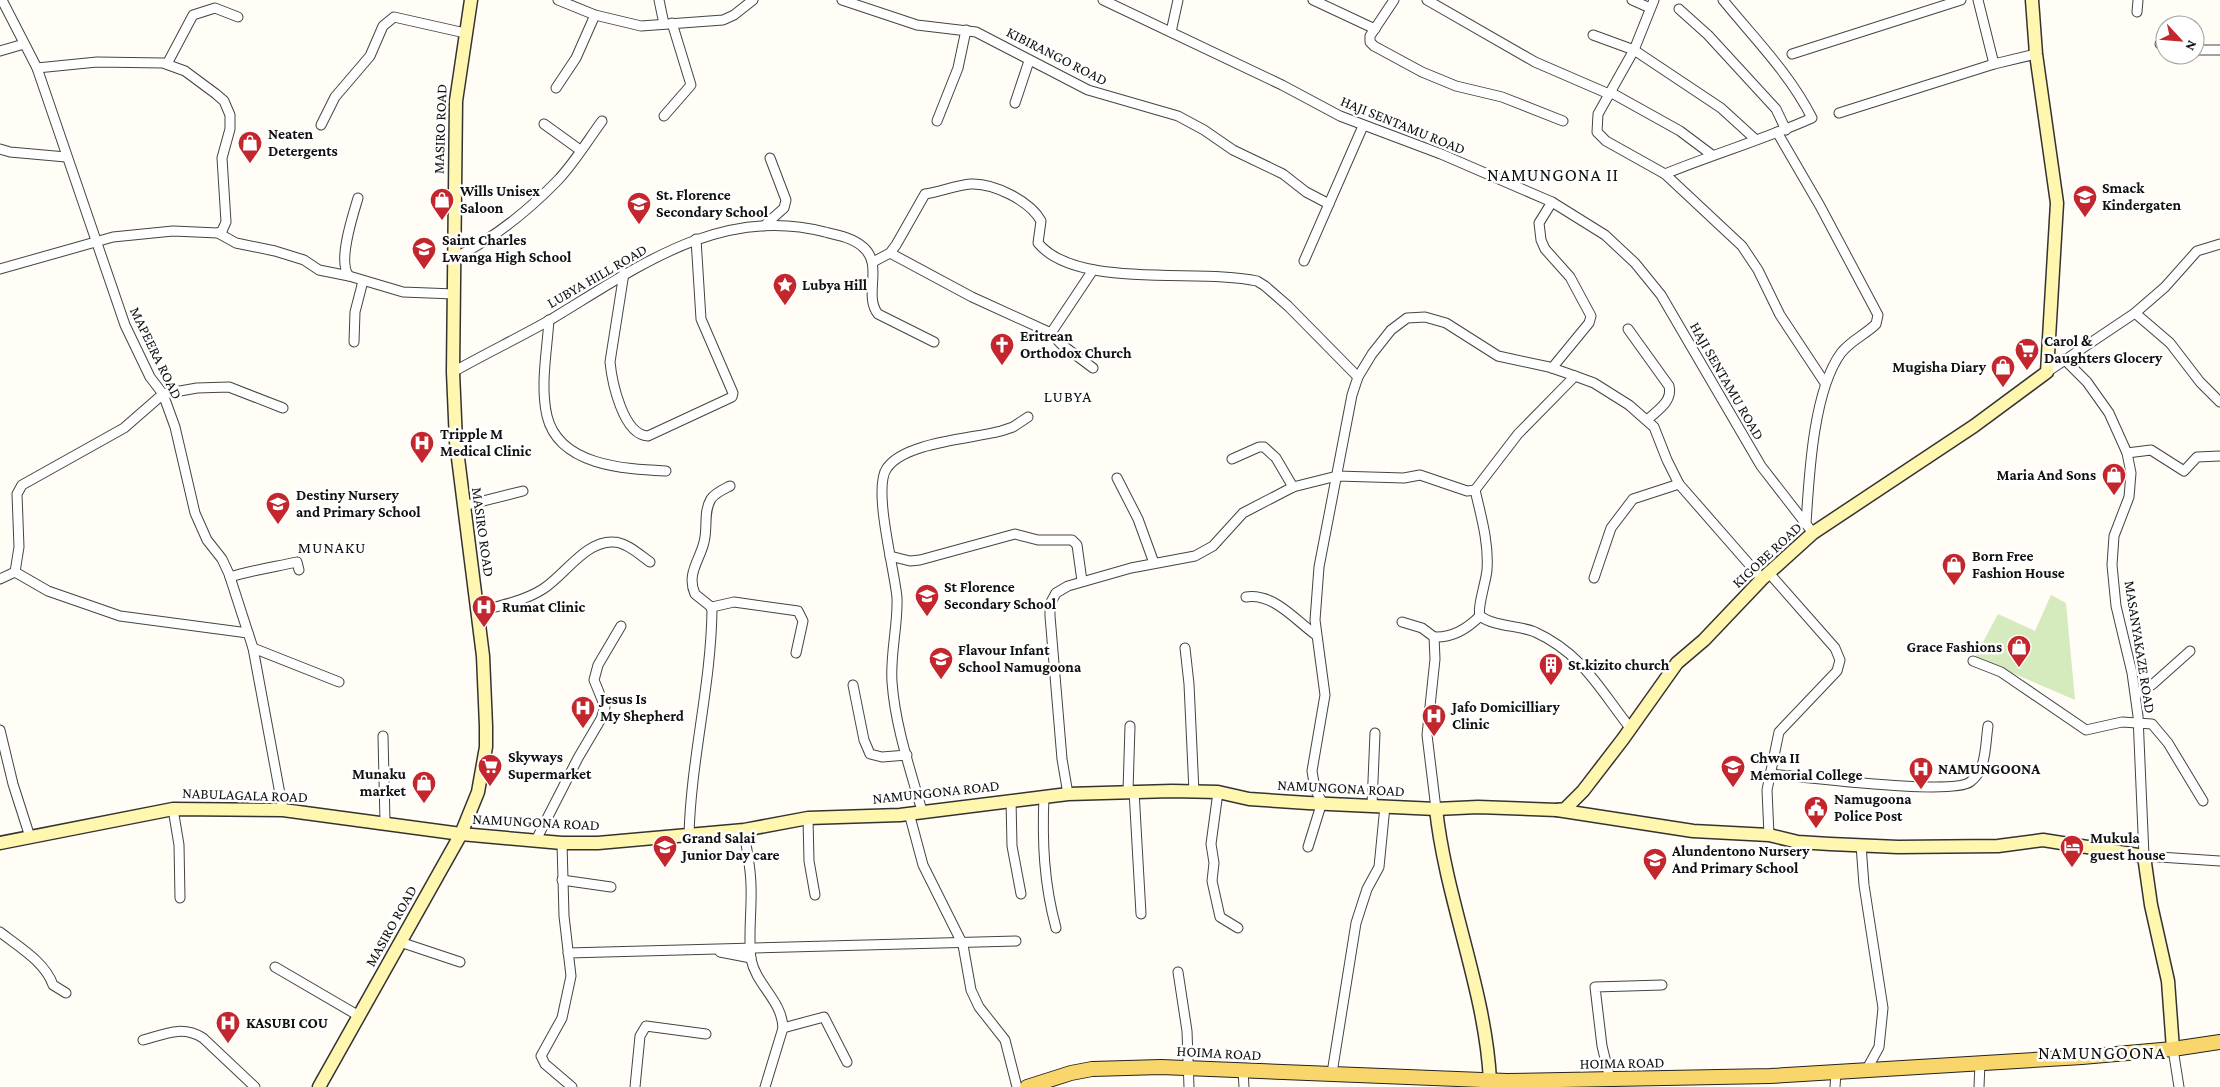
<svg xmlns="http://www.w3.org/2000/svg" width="2220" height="1087" font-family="'Crimson Pro',serif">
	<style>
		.green { fill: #d5ebbd }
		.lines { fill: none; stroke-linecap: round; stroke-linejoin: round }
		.street-casing { stroke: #444; stroke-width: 11 }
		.secondary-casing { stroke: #333; stroke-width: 15 }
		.primary-casing { stroke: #222; stroke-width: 16 }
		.street { stroke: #fff; stroke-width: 9 }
		.secondary { stroke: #fff6b0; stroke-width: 12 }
		.primary { stroke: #f9d66b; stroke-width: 14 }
		.labels { text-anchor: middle; stroke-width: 5; stroke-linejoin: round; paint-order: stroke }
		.street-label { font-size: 15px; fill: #111; stroke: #fff }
		.poi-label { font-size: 15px; font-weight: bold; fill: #111; stroke: #fff; text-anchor: start }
		.neighbourhood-label { font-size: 16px; letter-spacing: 1px; fill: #111; stroke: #fff }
		.quarter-label { font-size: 18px; letter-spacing: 1px; fill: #111; stroke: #fff }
	</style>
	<rect width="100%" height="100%" fill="#fffdf5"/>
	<polygon class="green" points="2051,595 2066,603 2075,700 1975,657 1998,614 2035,631"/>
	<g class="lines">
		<defs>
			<g id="street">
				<polyline points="2,0 37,68 125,325 150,377 163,394 175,427 195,513 207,540 222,559 229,574 253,648 283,810"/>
				<polyline points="558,0 595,15 641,26 723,20 734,15 753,0"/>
				<polyline points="659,0 664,24"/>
				<polyline points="842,0 917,25 976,32 1088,90 1178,116 1204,130 1233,150 1283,174 1306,192 1329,204"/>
				<polyline points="1103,0 1282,85 1340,116 1441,154 1552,202 1605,235 1635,263 1661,295 1761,466 1813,533"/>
				<polyline points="1313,0 1375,29"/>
				<polyline points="1394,0 1370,36 1370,42 1374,46 1422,72 1456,86 1502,97 1563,121"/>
				<polyline points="1427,0 1535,62 1609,94"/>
				<polyline points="1632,0 1650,8"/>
				<polyline points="1654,0 1634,50 1598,114 1597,132 1606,141 1665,174 1742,246 1758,270 1780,315 1825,383"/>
				<polyline points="1978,0 1994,64"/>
				<polyline points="1679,9 1708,35 1776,109 1786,130"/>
				<polyline points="2137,12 2138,0"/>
				<polyline points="1171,32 1178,0"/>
				<polyline points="1593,35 1634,50 1721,108 1755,139"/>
				<polyline points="2160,44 2165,45"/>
				<polyline points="2195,50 2220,50"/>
				<polyline points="0,51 24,44"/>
				<polyline points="1792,54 1961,0"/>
				<polyline points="167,64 193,15 215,8 238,17"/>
				<polyline points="556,88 576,58 595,15"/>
				<polyline points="1610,92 1680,131 1712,155"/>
				<polyline points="1015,103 1029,61"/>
				<polyline points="1839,113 1994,64 2036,54"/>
				<polyline points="664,116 691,85 672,23"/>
				<polyline points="937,121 958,68 966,30"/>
				<polyline points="544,124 580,150"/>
				<polyline points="321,125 335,97 370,56 383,26 394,17 465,33"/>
				<path d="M1777 132 1820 206 1878 315 1876 324C1865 335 1851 340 1841 353 1813 391 1809 477 1806 524"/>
				<polyline points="0,149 10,152 66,157"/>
				<path d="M1665 174C1714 154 1765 139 1812 118 1790 74 1754 38 1723 0"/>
				<path d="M358 198C353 215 337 262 349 276L403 292 454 294"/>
				<polyline points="1552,202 1539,223 1541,240 1545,249 1570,277 1591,316 1589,323 1552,368"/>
				<polyline points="764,226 784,208 786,200 770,158"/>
				<polyline points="218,233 236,243 275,251 304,260 319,270 349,276"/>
				<polyline points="890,253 972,297 1051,333 1061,344 1093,368"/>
				<path d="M454 258C493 239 528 211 558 180 575 162 588 140 602 121"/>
				<polyline points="1304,261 1363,126"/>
				<path d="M873 262 890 253 896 245 925 194C940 192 956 185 971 184 994 183 1030 201 1041 221L1038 243C1077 290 1200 268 1257 281L1265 286 1288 306 1358 377"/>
				<polyline points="0,269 113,237 173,231 218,233 222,231 226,222 222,158 230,129 230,115 224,101 216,94 185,71 163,63 97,62 37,68"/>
				<path d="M624 273 610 362C612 382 623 435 648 436L732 397 733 393 701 319 696 239"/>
				<polyline points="2135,313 2170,343 2200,382 2220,402"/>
				<path d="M549 320C547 351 540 386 547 416 559 466 625 469 666 471"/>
				<path d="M1628 329 1669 386C1673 401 1658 410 1647 420"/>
				<polyline points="1051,333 1093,270"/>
				<polyline points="354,342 355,312 363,281"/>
				<polyline points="2064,359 2087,382 2109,413 2127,453 2131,473 2129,497 2114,536 2112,565 2116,606 2132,673 2138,716 2144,856 2220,861"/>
				<path d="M453 372C485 354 518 338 550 320 635 269 720 204 825 232 838 235 853 238 863 247 884 265 863 295 878 314L934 342"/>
				<polyline points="2047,372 2135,313 2165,287 2197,251 2220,244"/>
				<polyline points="2127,453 2151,450 2184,471 2197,457 2220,456"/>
				<polyline points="1232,459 1259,447 1264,447 1276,458 1293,487"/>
				<polyline points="1117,478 1138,519 1154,563"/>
				<path d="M1475 490C1481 516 1489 543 1487 570 1486 582 1477 607 1480 616 1495 627 1518 625 1535 632 1583 654 1600 690 1631 729"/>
				<polyline points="463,506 523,491"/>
				<polyline points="890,556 910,561 920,560 1015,534 1038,540 1072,540 1077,545 1082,581"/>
				<polyline points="15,572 19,547 17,494 22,485 124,428 163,394 197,388 229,387 283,408"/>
				<path d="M230 577C253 570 274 567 297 562L299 570"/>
				<polyline points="1594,578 1611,528 1633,499 1679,484"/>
				<polyline points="0,579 15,572 48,591 120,616 248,633"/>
				<path d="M1246 597C1274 593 1295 620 1316 635"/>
				<polyline points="712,607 734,602 798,611 803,621 796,653"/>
				<path d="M478 611C500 606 524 601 543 589 565 575 585 541 613 542 626 542 640 555 650 562"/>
				<polyline points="1402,622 1422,628 1434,637 1435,659 1427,735 1436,809"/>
				<path d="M1434 637C1452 638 1468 628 1480 616"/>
				<polyline points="253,648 339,682"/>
				<polyline points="1185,648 1189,684 1194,792"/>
				<polyline points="1973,661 2001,672 2086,730 2122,722 2152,724 2168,743 2203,801"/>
				<polyline points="853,685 864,740 870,754 882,757 907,755"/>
				<polyline points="2136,694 2153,684 2190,651"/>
				<polyline points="0,730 13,784 30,837"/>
				<polyline points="383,736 385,822"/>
				<path d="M1769 774C1801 776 1951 796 1970 782 1987 770 1985 745 1988 726"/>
				<polyline points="1128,791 1130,726"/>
				<polyline points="1134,791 1141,914"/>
				<polyline points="1218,792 1211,844 1214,863 1212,881 1220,917 1238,928"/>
				<polyline points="1068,794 1062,759 1050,616 1050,604 1056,593 1068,586 1131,568 1195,556 1213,546 1243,513 1293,487 1337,476 1404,478 1420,475 1467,491 1475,490 1518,434 1575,376"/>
				<path d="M1044 796C1042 842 1044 884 1056 928"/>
				<polyline points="1011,800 1012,846 1021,894"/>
				<polyline points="1372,805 1375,733"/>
				<polyline points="173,809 179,845 180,898"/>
				<path d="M922 811C910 769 895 725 892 682 890 654 898 626 897 598 895 571 872 488 887 468 905 442 971 439 1001 431L1013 427 1028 417"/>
				<polyline points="909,813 923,865 963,945 971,990 979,1007 1005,1040 1017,1087"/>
				<polyline points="808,818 809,861 815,895"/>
				<path d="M744 830C746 848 751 867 751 886 752 910 748 935 751 959 756 985 782 1000 783 1028L765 1087"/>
				<path d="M689 835C691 759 711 686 712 610L710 606 695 594C686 574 700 560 704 542 708 528 703 512 711 499 715 493 724 489 730 486"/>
				<polyline points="1769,835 1767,790 1779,732 1837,671 1840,660 1835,648 1769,573"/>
				<polyline points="536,840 578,758 601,719 605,707 594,680 598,665 621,626"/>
				<polyline points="562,843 564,916 571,976 562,1018 541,1056 545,1064 572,1087"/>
				<polyline points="1861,845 1864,885 1883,1008 1879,1047 1867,1069"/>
				<polyline points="1308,847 1322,802 1315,789 1312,771 1325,695 1315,620 1319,567 1352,395 1358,377 1372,354 1391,330 1407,318 1425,317 1446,323 1498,356 1549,367 1575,376 1594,383 1629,405 1654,427 1667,460 1679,484 1762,579"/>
				<polyline points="562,880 611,887"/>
				<path d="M0 932C19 947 45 962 53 985L66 993"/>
				<polyline points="400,942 460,962"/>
				<polyline points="720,952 751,958"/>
				<polyline points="568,953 1016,941"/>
				<polyline points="275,967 359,1016"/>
				<polyline points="1178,972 1187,1031 1189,1087"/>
				<polyline points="783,1028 824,1017 847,1062"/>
				<path d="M143 1040C165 1034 182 1025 203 1038L255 1087"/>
				<polyline points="2173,1049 2179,1087"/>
				<polyline points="1243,1071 1244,1087"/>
				<polyline points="1332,1073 1356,923 1367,889 1379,867 1385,806"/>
				<polyline points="1610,1079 1602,1046 1595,987 1662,985"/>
				<polyline points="635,1087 640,1036 646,1026 706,1034"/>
				<polyline points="1835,1087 1836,1073"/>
				<polyline points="1979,1087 1980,1063"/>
			</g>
			<g id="secondary">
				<path d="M1436 809C1446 901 1485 988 1490 1080"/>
				<polyline points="1557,810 1565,809 1583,791 1623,739 1677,663 1704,640 1762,579 1813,533 1974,426 2047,372 2057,203 2036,54 2032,0"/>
				<polyline points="0,843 173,809 283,810 461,834 562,843 598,843 744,830 808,818 900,815 1068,794 1172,791 1218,792 1249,799 1308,803 1436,809 1478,807 1557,810 1693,831 1769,835 1798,842 1830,844 1898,847 1998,846 2043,840 2144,856 2151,905 2168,981 2173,1049"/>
				<polyline points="319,1087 461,834 478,792 486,747 486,726 483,656 456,442 453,372 456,101 471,0"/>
			</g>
			<polyline id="primary" points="1027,1087 1071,1073 1092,1069 1161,1067 1507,1081 1770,1076 2082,1057 2173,1049 2220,1042"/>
		</defs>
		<use href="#street" class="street-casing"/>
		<use href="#secondary" class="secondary-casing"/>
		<use href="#primary" class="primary-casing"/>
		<use href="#street" class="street"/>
		<use href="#secondary" class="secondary"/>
		<use href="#primary" class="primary"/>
	</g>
	<defs>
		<symbol id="shop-pin" viewBox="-11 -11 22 30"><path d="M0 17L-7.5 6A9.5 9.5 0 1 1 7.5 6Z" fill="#c4262e" stroke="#fff"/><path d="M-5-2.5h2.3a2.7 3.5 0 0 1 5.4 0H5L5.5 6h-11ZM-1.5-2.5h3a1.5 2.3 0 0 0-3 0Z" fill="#fff"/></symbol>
		<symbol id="school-pin" viewBox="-11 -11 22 30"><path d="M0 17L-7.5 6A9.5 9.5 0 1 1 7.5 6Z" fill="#c4262e" stroke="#fff"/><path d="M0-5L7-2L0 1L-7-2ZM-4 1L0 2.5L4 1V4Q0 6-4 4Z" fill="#fff"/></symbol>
		<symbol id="sight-pin" viewBox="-11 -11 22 30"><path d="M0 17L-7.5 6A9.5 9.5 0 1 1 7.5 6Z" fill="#c4262e" stroke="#fff"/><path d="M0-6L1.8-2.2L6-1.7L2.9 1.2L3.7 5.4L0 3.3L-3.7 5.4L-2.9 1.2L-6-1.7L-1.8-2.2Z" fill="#fff"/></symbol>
		<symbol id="church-pin" viewBox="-11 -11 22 30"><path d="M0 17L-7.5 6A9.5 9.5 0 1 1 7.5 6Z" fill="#c4262e" stroke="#fff"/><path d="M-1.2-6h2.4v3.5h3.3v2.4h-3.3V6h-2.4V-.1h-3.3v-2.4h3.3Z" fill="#fff"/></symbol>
		<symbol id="supermarket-pin" viewBox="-11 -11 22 30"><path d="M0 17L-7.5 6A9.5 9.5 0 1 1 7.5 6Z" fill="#c4262e" stroke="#fff"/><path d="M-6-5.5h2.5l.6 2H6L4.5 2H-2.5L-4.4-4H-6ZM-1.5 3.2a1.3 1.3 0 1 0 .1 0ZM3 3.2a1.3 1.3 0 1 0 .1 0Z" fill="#fff"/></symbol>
		<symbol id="hospital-pin" viewBox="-11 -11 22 30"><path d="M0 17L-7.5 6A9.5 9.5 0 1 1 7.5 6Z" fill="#c4262e" stroke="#fff"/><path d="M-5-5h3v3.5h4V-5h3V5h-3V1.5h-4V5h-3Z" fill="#fff"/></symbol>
		<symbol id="building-pin" viewBox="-11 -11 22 30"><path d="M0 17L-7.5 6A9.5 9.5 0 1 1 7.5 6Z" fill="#c4262e" stroke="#fff"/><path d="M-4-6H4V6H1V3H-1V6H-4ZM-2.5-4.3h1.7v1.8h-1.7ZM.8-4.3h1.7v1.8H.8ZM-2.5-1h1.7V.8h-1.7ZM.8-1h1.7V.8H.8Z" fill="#fff"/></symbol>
		<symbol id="university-pin" viewBox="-11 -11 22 30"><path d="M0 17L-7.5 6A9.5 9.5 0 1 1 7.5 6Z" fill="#c4262e" stroke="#fff"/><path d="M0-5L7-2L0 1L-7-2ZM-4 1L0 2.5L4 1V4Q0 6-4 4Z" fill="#fff"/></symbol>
		<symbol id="civic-pin" viewBox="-11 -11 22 30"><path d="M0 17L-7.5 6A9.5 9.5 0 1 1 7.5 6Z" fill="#c4262e" stroke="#fff"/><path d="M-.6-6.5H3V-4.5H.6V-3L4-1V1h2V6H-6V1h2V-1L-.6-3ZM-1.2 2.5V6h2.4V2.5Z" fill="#fff"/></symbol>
		<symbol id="hotel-pin" viewBox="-11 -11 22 30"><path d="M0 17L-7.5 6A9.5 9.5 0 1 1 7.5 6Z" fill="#c4262e" stroke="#fff"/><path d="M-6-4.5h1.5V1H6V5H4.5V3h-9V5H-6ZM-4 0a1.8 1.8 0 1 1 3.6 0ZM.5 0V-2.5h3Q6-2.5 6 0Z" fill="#fff"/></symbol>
	</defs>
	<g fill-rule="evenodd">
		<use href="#shop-pin" x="236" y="129" width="28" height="38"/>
		<use href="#school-pin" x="2071" y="183" width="28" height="38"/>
		<use href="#shop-pin" x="428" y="186" width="28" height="38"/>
		<use href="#school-pin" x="625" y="190" width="28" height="38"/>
		<use href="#school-pin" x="410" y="235" width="28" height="38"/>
		<use href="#sight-pin" x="771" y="271" width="28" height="38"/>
		<use href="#church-pin" x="988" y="331" width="28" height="38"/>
		<use href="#supermarket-pin" x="2013" y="336" width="28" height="38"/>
		<use href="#shop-pin" x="1989" y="353" width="28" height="38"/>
		<use href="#hospital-pin" x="408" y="429" width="28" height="38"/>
		<use href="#shop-pin" x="2100" y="461" width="28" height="38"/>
		<use href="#school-pin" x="264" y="490" width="28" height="38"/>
		<use href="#shop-pin" x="1940" y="551" width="28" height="38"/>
		<use href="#school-pin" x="913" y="582" width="28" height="38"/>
		<use href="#hospital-pin" x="470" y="593" width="28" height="38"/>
		<use href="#shop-pin" x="2005" y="633" width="28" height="38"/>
		<use href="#school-pin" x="927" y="645" width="28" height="38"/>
		<use href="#building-pin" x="1537" y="651" width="28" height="38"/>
		<use href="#hospital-pin" x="569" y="694" width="28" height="38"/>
		<use href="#hospital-pin" x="1420" y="702" width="28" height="38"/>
		<use href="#supermarket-pin" x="476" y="752" width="28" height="38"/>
		<use href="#university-pin" x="1719" y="753" width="28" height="38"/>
		<use href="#hospital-pin" x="1907" y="755" width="28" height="38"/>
		<use href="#shop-pin" x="410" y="769" width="28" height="38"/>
		<use href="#civic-pin" x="1802" y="794" width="28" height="38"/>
		<use href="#school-pin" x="651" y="833" width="28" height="38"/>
		<use href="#hotel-pin" x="2058" y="833" width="28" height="38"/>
		<use href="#school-pin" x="1641" y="846" width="28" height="38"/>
		<use href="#hospital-pin" x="214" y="1009" width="28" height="38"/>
	</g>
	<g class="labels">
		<g class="street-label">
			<text transform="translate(1057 56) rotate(27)" y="5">KIBIRANGO ROAD</text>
			<text transform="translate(1403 125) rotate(22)" y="5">HAJI SENTAMU ROAD</text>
			<text transform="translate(440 129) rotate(-88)" y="5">MASIRO ROAD</text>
			<text transform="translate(597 276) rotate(-30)" y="5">LUBYA HILL ROAD</text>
			<text transform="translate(156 353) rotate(64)" y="5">MAPEERA ROAD</text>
			<text transform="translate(1727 381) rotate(60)" y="5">HAJI SENTAMU ROAD</text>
			<text transform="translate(483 532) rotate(82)" y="5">MASIRO ROAD</text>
			<text transform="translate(1767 555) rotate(-43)" y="5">KIGOBE ROAD</text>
			<text transform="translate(2140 647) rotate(81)" y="5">MASANYAKAZE ROAD</text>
			<text transform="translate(1341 788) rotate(3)" y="5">NAMUNGONA ROAD</text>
			<text transform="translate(936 792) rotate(-6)" y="5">NAMUNGONA ROAD</text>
			<text transform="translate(245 795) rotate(2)" y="5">NABULAGALA ROAD</text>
			<text transform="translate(536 822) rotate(3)" y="5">NAMUNGONA ROAD</text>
			<text transform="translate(391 926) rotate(-61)" y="5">MASIRO ROAD</text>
			<text transform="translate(1219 1053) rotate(3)" y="5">HOIMA ROAD</text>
			<text transform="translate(1622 1063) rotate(-1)" y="5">HOIMA ROAD</text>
		</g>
		<g class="poi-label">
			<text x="268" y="139">Neaten<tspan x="268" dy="17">Detergents</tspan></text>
			<text x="2102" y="193">Smack<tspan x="2102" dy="17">Kindergaten</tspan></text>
			<text x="460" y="196">Wills Unisex<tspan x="460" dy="17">Saloon</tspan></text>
			<text x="656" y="200">St. Florence<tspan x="656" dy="17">Secondary School</tspan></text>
			<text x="442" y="245">Saint Charles<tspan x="442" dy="17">Lwanga High School</tspan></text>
			<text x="802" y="290">Lubya Hill</text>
			<text x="1020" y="341">Eritrean<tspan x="1020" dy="17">Orthodox Church</tspan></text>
			<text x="2044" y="346">Carol &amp;<tspan x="2044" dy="17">Daughters Glocery</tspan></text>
			<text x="1986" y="372" text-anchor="end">Mugisha Diary</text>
			<text x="440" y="439">Tripple M<tspan x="440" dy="17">Medical Clinic</tspan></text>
			<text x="2096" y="480" text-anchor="end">Maria And Sons</text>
			<text x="296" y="500">Destiny Nursery<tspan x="296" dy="17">and Primary School</tspan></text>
			<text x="1972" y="561">Born Free<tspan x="1972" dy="17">Fashion House</tspan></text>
			<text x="944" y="592">St Florence<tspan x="944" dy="17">Secondary School</tspan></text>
			<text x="502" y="612">Rumat Clinic</text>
			<text x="2002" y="652" text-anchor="end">Grace Fashions</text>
			<text x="958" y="655">Flavour Infant<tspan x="958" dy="17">School Namugoona</tspan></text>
			<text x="1568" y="670">St.kizito church</text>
			<text x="600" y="704">Jesus Is<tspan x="600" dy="17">My Shepherd</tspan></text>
			<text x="1452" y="712">Jafo Domicilliary<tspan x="1452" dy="17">Clinic</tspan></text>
			<text x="508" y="762">Skyways<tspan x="508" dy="17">Supermarket</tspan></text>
			<text x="1750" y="763">Chwa II<tspan x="1750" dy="17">Memorial College</tspan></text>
			<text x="1938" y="774">NAMUNGOONA</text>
			<text x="406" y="779" text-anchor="end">Munaku<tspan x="406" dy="17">market</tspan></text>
			<text x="1834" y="804">Namugoona<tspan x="1834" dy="17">Police Post</tspan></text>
			<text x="682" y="843">Grand Salai<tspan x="682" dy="17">Junior Day care</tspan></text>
			<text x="2090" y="843">Mukula<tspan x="2090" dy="17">guest house</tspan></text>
			<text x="1672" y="856">Alundentono Nursery<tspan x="1672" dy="17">And Primary School</tspan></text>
			<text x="246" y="1028">KASUBI COU</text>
		</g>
		<g class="neighbourhood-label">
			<text x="1068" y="402">LUBYA</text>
			<text x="332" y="553">MUNAKU</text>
		</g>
		<g class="quarter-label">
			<text x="1553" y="181">NAMUNGONA II</text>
			<text x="2102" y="1059">NAMUNGOONA</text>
		</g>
	</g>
	<g transform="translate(2180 40) rotate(116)"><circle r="24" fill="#ffffff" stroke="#a0a0a0"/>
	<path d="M0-4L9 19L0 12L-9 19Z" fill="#c4262e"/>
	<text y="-8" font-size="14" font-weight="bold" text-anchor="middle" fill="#111111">N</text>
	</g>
</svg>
